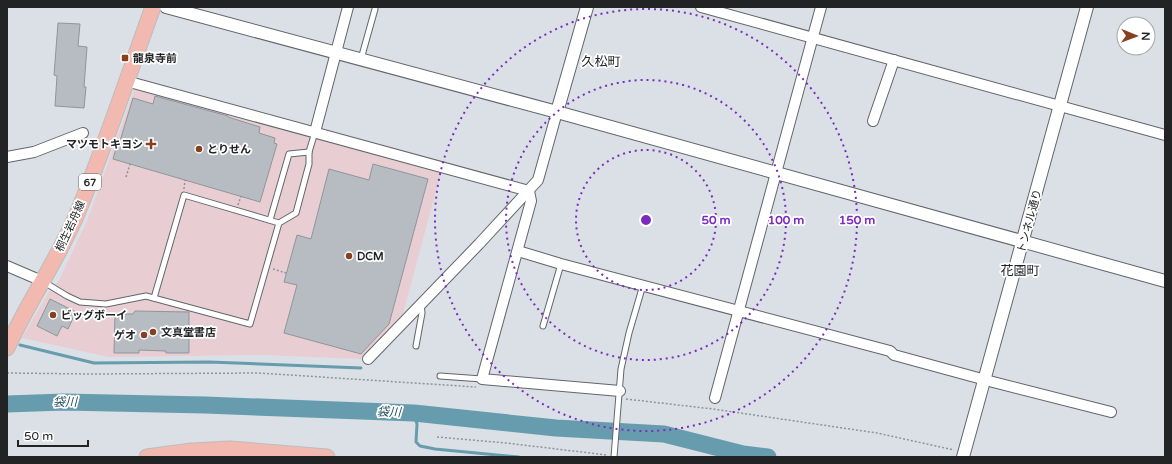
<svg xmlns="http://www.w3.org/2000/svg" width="1172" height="464" font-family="'Varela Round','Noto Sans JP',sans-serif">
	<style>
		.commercial { fill: #e8ced2 }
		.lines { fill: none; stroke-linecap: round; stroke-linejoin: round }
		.stream { stroke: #679cae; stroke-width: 3 }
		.river { stroke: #679cae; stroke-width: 17 }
		.building { fill: #b6bcc1; stroke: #8f9599 }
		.service-casing { stroke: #61666b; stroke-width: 7 }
		.minor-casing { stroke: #61666b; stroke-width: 12 }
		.tertiary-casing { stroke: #61666b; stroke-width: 14 }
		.primary-casing { stroke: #bcbdbe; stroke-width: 17 }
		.path { stroke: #8f9497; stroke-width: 1.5; stroke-dasharray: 2 2; stroke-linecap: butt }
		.service { stroke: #fff; stroke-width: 5 }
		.minor { stroke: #fff; stroke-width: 10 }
		.tertiary { stroke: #fff; stroke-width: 12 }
		.primary { stroke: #f2b9b0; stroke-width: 15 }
		.ring { fill: none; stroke: #7b2cbf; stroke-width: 2; stroke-dasharray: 2 4 }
		.poi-dot { fill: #87401f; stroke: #fff; stroke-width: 1.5 }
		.labels { text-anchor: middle; stroke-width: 3.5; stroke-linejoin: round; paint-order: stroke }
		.shield { fill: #fff; stroke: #646566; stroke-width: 1 }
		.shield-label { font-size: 10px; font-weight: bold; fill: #212325 }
		.poi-label { font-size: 11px; font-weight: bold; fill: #212325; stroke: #fff; text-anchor: start }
		.street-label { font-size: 11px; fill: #212325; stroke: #fff }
		.water-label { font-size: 12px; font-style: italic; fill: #1f4d5c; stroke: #fff }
		.quarter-label { font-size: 13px; fill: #212325; stroke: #fff }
		.centre { fill: #7b2cbf; stroke: #fff; stroke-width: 2 }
		.ring-label { font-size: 12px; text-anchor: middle; font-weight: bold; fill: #7b2cbf; stroke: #fff; stroke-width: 3.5; stroke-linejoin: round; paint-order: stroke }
	</style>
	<rect width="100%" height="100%" fill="#dae0e5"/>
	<polygon class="commercial" points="135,88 320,140 441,172 403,314 361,359 264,355 109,357 22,338 47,295 59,280 87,221"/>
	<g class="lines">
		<g class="stream">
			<polyline points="20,345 94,363 209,362 361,368"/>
			<polyline points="414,413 417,424 416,442 420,446 435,449 519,457"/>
		</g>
		<polyline class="river" points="7,404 64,402 205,405 414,413 556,428 664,434 743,454 768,457"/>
	</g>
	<g class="building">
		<polygon points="58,23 80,24 78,46 87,47 84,87 86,87 84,108 55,106 57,76 54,75"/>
		<polygon points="155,96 228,116 228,117 260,127 259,133 275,138 274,143 277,144 260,202 113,159 118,141 120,141 133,98 153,104"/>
		<polygon points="373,164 428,179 389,324 361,354 284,333 297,285 284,282 297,235 311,239 329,169 369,180"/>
		<polygon points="50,299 76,312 68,329 62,326 57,336 37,326"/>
		<polygon points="135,311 189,312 189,353 166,353 166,351 139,350 139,353 114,353 115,314 133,314"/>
	</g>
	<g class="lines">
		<defs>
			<g id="service">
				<polyline points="361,59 375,9"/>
				<polyline points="270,220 289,154 309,152"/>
				<polyline points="44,282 67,296 80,302 106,304 146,296 250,324 279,223 296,213 309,164 309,152 315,132"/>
				<polyline points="154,298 184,195 279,223"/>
				<polyline points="543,326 561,264"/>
				<polyline points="416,346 422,313 421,304"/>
				<polyline points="440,376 482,379"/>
				<polyline points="614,457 621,369 629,333 643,285"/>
			</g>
			<g id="minor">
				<polyline points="701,7 1165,135"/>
				<polyline points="126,81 529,191 531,201 482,379 620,391"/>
				<polyline points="873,121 894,60"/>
				<polyline points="315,132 348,7"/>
				<polyline points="7,157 34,152 83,133"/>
				<polyline points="518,251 561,264 890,351 894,355 993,382 1111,412"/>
				<polyline points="7,266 42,281"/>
				<polyline points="368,359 479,244 538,180 557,112"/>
				<polyline points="715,398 821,7"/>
			</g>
			<g id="tertiary">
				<polyline points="166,7 557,112 1165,281"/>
				<polyline points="557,112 587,7"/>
				<polyline points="963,457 1087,7"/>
			</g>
			<g id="primary">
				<path d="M7 348C28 302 57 261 77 214 105 147 128 76 153 7"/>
				<polyline points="147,457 192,451 230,449 327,457"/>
			</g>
		</defs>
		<use href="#service" class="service-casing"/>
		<use href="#minor" class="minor-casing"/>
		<use href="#tertiary" class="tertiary-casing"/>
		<use href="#primary" class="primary-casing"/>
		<g class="path">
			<polyline points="126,177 130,164"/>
			<polyline points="184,189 185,180"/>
			<polyline points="238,205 241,196"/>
			<polyline points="273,269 286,273"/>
			<polyline points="7,373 90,374 259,373 476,387"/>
			<polyline points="626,399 713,409 877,433 954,450"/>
			<polyline points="437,437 506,443 607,455"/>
		</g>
		<use href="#service" class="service"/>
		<use href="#minor" class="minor"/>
		<use href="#tertiary" class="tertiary"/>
		<use href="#primary" class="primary"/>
	</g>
	<g class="ring">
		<circle cx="646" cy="220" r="70"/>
		<circle cx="646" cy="220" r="140"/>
		<circle cx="646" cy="220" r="211"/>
	</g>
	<g class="poi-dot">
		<rect x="121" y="54" width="8" height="8" rx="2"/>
		<path d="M149 138h4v4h4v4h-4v4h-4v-4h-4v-4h4z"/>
		<circle cx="199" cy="149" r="4"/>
		<circle cx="349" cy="256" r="4"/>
		<circle cx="53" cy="315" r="4"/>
		<circle cx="153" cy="332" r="4"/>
		<circle cx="144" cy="335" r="4"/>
	</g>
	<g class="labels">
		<rect class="shield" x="79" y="174" width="22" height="16" rx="3"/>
		<g class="shield-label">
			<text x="90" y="186">67</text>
		</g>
		<g class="poi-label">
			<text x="133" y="62">龍泉寺前</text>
			<text x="143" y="148" text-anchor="end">マツモトキヨシ</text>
			<text x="207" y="153">とりせん</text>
			<text x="357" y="260">DCM</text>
			<text x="61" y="319">ビッグボーイ</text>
			<text x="161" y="336">文真堂書店</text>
			<text x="136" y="339" text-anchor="end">ゲオ</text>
		</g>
		<g class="street-label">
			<text transform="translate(1029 221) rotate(-75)" y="4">トンネル通り</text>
			<text transform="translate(70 226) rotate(-65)" y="4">桐生岩舟線</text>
		</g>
		<g class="water-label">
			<text x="65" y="406">袋川</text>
			<text transform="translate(389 412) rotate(2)" y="4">袋川</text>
		</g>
		<g class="quarter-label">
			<text x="601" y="66">久松町</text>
			<text x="1020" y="275">花園町</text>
		</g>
	</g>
	<circle cx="646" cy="220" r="6" class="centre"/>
	<g class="ring-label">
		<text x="716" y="224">50 m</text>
		<text x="786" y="224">100 m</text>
		<text x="857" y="224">150 m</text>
	</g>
	<rect width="1172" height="464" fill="none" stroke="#212325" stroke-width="16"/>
	<g transform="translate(1136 36) rotate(91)"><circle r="19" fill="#ffffff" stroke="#a6a7a8"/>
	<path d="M0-3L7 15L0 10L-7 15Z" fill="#87401f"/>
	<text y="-6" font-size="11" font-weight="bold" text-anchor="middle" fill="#212325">N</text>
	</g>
	<path d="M18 440v6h70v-6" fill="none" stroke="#212325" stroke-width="2"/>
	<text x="24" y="440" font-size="12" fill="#212325" stroke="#ffffff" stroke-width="3" paint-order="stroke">50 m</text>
</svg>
